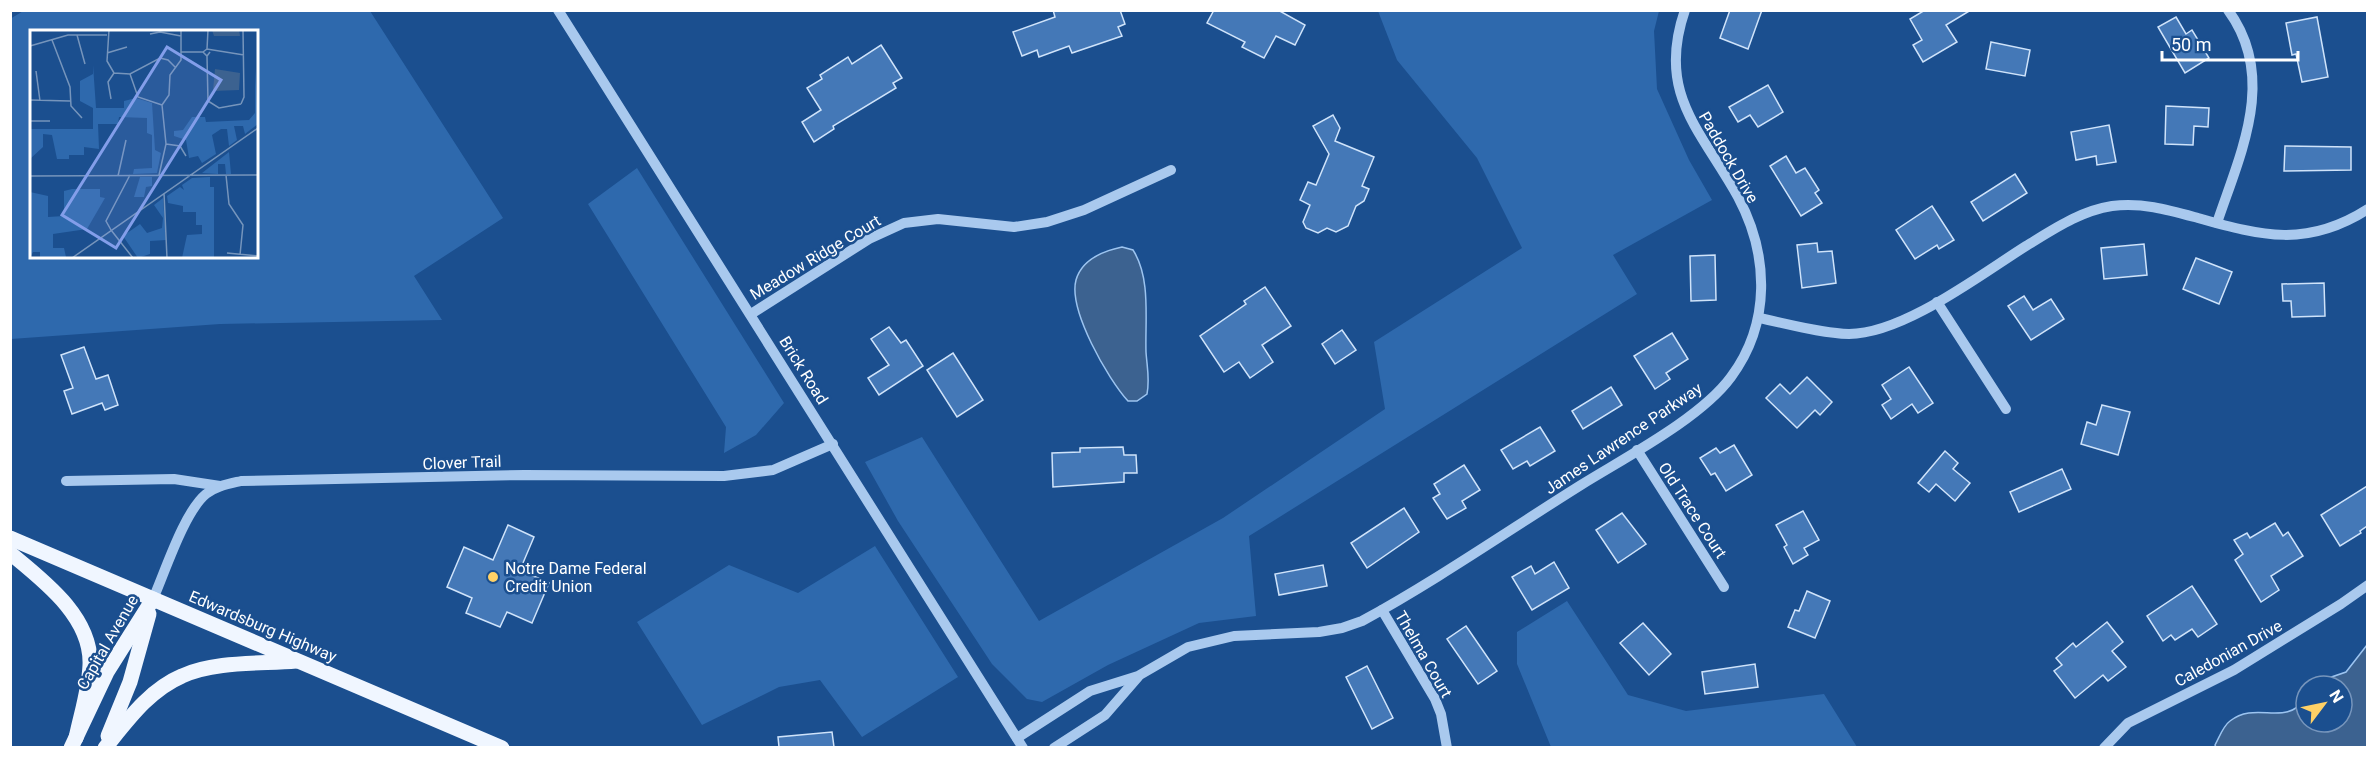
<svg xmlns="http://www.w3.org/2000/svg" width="2378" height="758" font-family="Roboto,sans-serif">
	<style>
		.green { fill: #2e69ad; fill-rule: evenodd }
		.water { fill: #3c6290; stroke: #9cc4f0; stroke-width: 1.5 }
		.building { fill: #4478b7; stroke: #cfe3fa; stroke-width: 1.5 }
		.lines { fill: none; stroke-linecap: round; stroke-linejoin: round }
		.minor { stroke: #a9c9ee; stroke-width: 10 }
		.major { stroke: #f0f6ff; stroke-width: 15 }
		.poi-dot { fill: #ffd166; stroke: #1b4f8f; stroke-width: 2 }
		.labels { text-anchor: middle; stroke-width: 5; stroke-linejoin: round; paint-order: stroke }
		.street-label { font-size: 16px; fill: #fff; stroke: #1b4f8f }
		.poi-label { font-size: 16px; fill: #fff; stroke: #1b4f8f; text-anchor: start }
		.inset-road { fill: none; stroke: #7695bc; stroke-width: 1.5 }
		.view { fill: #839eea; fill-opacity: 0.15; stroke: #839eea; stroke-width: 3 }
		.inset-edge { fill: none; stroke: #fff; stroke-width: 3 }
	</style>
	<rect width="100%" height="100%" fill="#1b4f8f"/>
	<g class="green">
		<path d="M25 10 370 11 503 218 414 276 442 320 220 324 11 339 10 19ZM32 32H256V256H32Z"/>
		<polygon points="1378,11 1659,11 1654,31 1657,89 1689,160 1712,200 1613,255 1637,294 1249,536 1256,616 1199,623 1108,665 1042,702 1027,699 992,664 898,521 865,462 922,437 1039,621 1223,518 1385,409 1374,342 1522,248 1477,158 1397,60"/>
		<polygon points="637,168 784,403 756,435 724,453 726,427 588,204"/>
		<polygon points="875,546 958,677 862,737 820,680 779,687 702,725 637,622 729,565 798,593"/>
		<polygon points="1567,601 1628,695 1686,711 1824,694 1857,747 1551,747 1517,664 1517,632"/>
	</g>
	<g class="water">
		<path d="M1122 247 1133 250C1151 278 1145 319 1146 352 1147 367 1150 379 1147 394L1137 401H1128C1108 379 1068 310 1076 280 1082 259 1103 251 1122 247Z"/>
		<path d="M2367 645V747H2216L2215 745C2219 738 2223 726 2230 721 2257 700 2285 728 2306 698V722H2342V686H2314L2317 682 2346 672Z"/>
	</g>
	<g class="building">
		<polygon points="1053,10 1120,10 1125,24 1118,27 1122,36 1072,53 1069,46 1039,57 1037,50 1022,56 1013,32 1055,17"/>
		<polygon points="1214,10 1278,10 1305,25 1295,45 1276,36 1264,58 1242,47 1245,42 1207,23"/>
		<polygon points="1730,10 1762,10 1748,49 1720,38"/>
		<polygon points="1925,10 1971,10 1946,25 1957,42 1923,62 1913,45 1922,40 1910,19"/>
		<polygon points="2176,17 2186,34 2192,30 2209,58 2185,73 2158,27"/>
		<polygon points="2317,17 2328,77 2302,82 2296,54 2292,55 2286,23"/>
		<polygon points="1991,42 2030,50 2025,76 1986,69"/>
		<polygon points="881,45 902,78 893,83 896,88 833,126 834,129 814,142 802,122 821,110 807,88 822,79 820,75 848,57 852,64"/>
		<polygon points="1768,85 1783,112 1758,127 1750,115 1738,122 1729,107"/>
		<polygon points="2166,106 2209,108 2208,127 2194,126 2193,145 2165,144"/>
		<polygon points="1333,115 1340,128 1335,141 1374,157 1362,186 1369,189 1364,201 1356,206 1348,226 1336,232 1327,228 1318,233 1306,228 1303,222 1310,205 1300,200 1308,182 1316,185 1329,154 1313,126"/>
		<polygon points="2109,125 2116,162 2097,165 2096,156 2076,160 2071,132"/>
		<polygon points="2285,146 2351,147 2351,170 2284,171"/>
		<polygon points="1786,156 1796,173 1805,168 1819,190 1815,193 1822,203 1801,216 1770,166"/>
		<polygon points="2015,174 2027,193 1983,221 1971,202"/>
		<polygon points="1932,206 1954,240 1939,249 1937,245 1915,259 1896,230"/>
		<polygon points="1817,243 1818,252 1832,251 1836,283 1802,288 1797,245"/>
		<polygon points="2144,244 2147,275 2104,279 2101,248"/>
		<polygon points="1715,255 1716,300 1691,301 1690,256"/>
		<polygon points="2196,258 2232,272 2219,304 2183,289"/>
		<polygon points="2324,283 2325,316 2292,317 2291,301 2283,301 2282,284"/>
		<polygon points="1265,287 1291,326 1262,345 1273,362 1250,378 1239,362 1224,372 1200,336 1246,304 1244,301"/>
		<polygon points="2024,296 2033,310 2051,299 2064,319 2031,340 2008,306"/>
		<polygon points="889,327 901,343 906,340 923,366 879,395 868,378 889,365 871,339"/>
		<polygon points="1342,330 1356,350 1335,364 1322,344"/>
		<polygon points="1672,333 1688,359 1666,373 1670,379 1655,389 1634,356"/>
		<polygon points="84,347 96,379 108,375 118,405 105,410 102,403 72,414 64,391 73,388 61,355"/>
		<polygon points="953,353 983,400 957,417 927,370"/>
		<polygon points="1909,367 1933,403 1918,413 1912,404 1891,419 1882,405 1891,399 1882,385"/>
		<polygon points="1807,377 1832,402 1820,415 1815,410 1797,428 1766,398 1780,384 1790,394"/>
		<polygon points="1611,387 1622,405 1583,429 1572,411"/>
		<polygon points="2102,405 2130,412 2118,455 2081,444 2087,422 2096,425"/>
		<polygon points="1540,427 1555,451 1530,466 1527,461 1513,469 1501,450"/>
		<polygon points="1734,445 1752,475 1726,491 1715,473 1711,475 1700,458 1716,448 1720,453"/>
		<polygon points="1123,447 1124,455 1136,455 1137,473 1124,473 1124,482 1053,487 1052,453 1080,452 1080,448"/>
		<polygon points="1945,451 1958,463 1953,469 1970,483 1955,501 1936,484 1929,492 1918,483"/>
		<polygon points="1464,465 1480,490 1462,501 1466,508 1447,519 1433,498 1440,494 1434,484"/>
		<polygon points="2062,469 2071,489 2019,512 2010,492"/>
		<polygon points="2367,486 2367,526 2360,531 2361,533 2340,546 2321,515"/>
		<polygon points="1404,508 1419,532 1367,568 1351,543"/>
		<polygon points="1803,511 1819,540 1804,548 1808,555 1793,564 1784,547 1787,545 1776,525"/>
		<polygon points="1622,513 1646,544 1618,563 1596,530"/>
		<polygon points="2275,523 2283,536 2288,532 2303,556 2271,576 2279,590 2261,602 2235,560 2243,554 2234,540 2247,533 2250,538"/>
		<polygon points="508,525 534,537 520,570 549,583 532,623 507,612 500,627 466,613 472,598 447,587 464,547 493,560"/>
		<polygon points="1554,562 1569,588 1532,610 1512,577 1531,566 1535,574"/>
		<polygon points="1323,565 1327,586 1279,595 1275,574"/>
		<polygon points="2192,586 2217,624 2198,637 2192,629 2175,640 2171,635 2163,641 2147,616"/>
		<polygon points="1807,591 1830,601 1815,638 1788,627 1795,610 1799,611"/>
		<polygon points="2107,622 2123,642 2112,651 2126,667 2108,681 2103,675 2075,698 2054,671 2062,665 2056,658 2073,643 2076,647"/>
		<polygon points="1643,623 1671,654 1649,675 1620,643"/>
		<polygon points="1466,626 1497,671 1478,684 1447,639"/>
		<polygon points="1755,664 1758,687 1705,694 1702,672"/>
		<polygon points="1367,666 1393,718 1372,729 1346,677"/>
		<polygon points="832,732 834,747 779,747 778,737"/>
	</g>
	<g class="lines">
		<g class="minor">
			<polyline points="558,10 1023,748"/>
			<path d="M2217 223C2240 154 2278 78 2228 10"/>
			<polyline points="1937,302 2006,409"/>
			<polyline points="751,314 869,239 904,223 938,219 1014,227 1047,222 1084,210 1171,170"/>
			<path d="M1759 318C1789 324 1819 333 1849 334 1903 334 1980 275 2026 246 2054 229 2080 211 2112 206 2142 202 2169 210 2198 218 2262 236 2307 248 2368 209"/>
			<polyline points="1637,450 1724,587"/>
			<polyline points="66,481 174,479 220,486"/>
			<path d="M153 599C165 572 184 512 206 494 216 486 228 484 241 481L524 475 724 476 773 470 833 444"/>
			<polyline points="1382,610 1435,699 1441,714 1447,748"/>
			<path d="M1017 738 1090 691 1138 676 1188 647 1234 636 1319 632 1342 628 1362 621C1437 580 1509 530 1581 485 1626 457 1701 418 1731 377 1771 323 1769 255 1738 197 1701 130 1656 94 1685 10"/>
			<polyline points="1054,748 1105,715 1138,677"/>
			<polyline points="2104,748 2128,723 2234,670 2341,604 2368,585"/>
		</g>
		<g class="major">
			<polyline points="10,538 502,748"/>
			<path d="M10 553C44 581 92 617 90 665 89 690 81 714 76 738"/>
			<polyline points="108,736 130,682 149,614"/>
			<polyline points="71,748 107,672 153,599"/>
			<path d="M105 748C127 721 149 690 182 676 214 661 261 664 296 661"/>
		</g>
	</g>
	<circle class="poi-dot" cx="493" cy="577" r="6"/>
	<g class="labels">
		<g class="street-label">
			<text transform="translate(1729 157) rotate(60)" y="6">Paddock Drive</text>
			<text transform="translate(815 257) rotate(-31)" y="6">Meadow Ridge Court</text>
			<text transform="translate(804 370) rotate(58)" y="6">Brick Road</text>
			<text transform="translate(1623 438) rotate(-34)" y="6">James Lawrence Parkway</text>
			<text transform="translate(462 462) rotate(-2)" y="6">Clover Trail</text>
			<text transform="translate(1693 510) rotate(57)" y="6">Old Trace Court</text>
			<text transform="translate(263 626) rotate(23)" y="6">Edwardsburg Highway</text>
			<text transform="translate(107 642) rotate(-60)" y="6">Capital Avenue</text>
			<text transform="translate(2228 653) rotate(-29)" y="6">Caledonian Drive</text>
			<text transform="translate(1424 654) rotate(60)" y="6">Thelma Court</text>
		</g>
		<g class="poi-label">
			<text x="505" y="574">Notre Dame Federal<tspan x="505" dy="18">Credit Union</tspan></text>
		</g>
	</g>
	<g transform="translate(30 30)">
		<rect width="228" height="228" fill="#1b4f8f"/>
		<path d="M63 35 66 78H94V71L106 68 122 73 125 120 131 123 127 143 103 144 104 139 122 138V105L117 103V88L89 87 88 94H68L69 119 54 117V125H39V129H27L22 105 13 104V117L0 129V99H63V78L50 71V51L63 44ZM225 38 228 94 215 104 213 96H204L207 110 199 116 197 99H191L182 105 186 124 172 133 168 126 159 128 156 110 144 106V101L153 100 162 87H175L176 92 219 90 225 83ZM199 122 201 144H196L195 134H188V144L172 143ZM110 147H122V156L116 157 114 167H104ZM180 147V157H184V228H152L157 205 172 204V195H166V182H153V176L138 173 137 166 150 157 154 160 152 155 162 148ZM42 159H70V167L75 168 57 199 23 204V218H34L36 227 10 228V222H3L0 228V162L18 166V187L34 186V161ZM133 168 136 210 120 211V224L108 228 93 206 110 194 117 203 132 198 133 188 124 175Z" fill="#2e69ad"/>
		<path d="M182 0H209L210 6H184ZM185 39 210 43 209 60 183 61Z" fill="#3c6290"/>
		<path class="inset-road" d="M79 0 77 31 84 43 100 44 130 28 138 30 146 38M120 4 130 2 151 6M47 5 55 34M22 10 40 57 41 76 52 88M0 16 38 5H77M177 19 178 0M151 22H173M180 22 177 26 173 22 177 19 214 25M77 23 97 17M177 26 178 71 189 78 211 74M6 41 10 71M100 44 108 67 132 75M81 69 78 52 84 43M0 70 40 71M211 74 214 67 213 0M132 75 139 65 140 45 151 30V0M0 91H20M136 114 150 116 156 126M129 145 136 114 132 75M196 145 199 174 213 195 210 225M0 146 228 145M88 146 96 110M134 163 137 228M81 200 76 191 100 145M81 200 103 228M197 223 228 226M42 228 228 98"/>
		<path class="view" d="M137 17 191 50 86 218 32 185Z"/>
		<rect width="228" height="228" class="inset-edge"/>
	</g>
	<rect width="2378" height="758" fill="none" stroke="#ffffff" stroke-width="24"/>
	<g transform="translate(2324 704) rotate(58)"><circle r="28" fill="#1b4f8f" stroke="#7695bc" stroke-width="1.5"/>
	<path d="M0-4.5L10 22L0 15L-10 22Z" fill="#ffd166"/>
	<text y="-9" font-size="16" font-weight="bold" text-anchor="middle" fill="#ffffff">N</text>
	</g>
	<path d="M2162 51v9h136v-9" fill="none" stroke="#ffffff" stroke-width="3"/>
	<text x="2171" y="51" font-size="18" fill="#ffffff" stroke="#1b4f8f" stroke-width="4.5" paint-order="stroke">50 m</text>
</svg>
